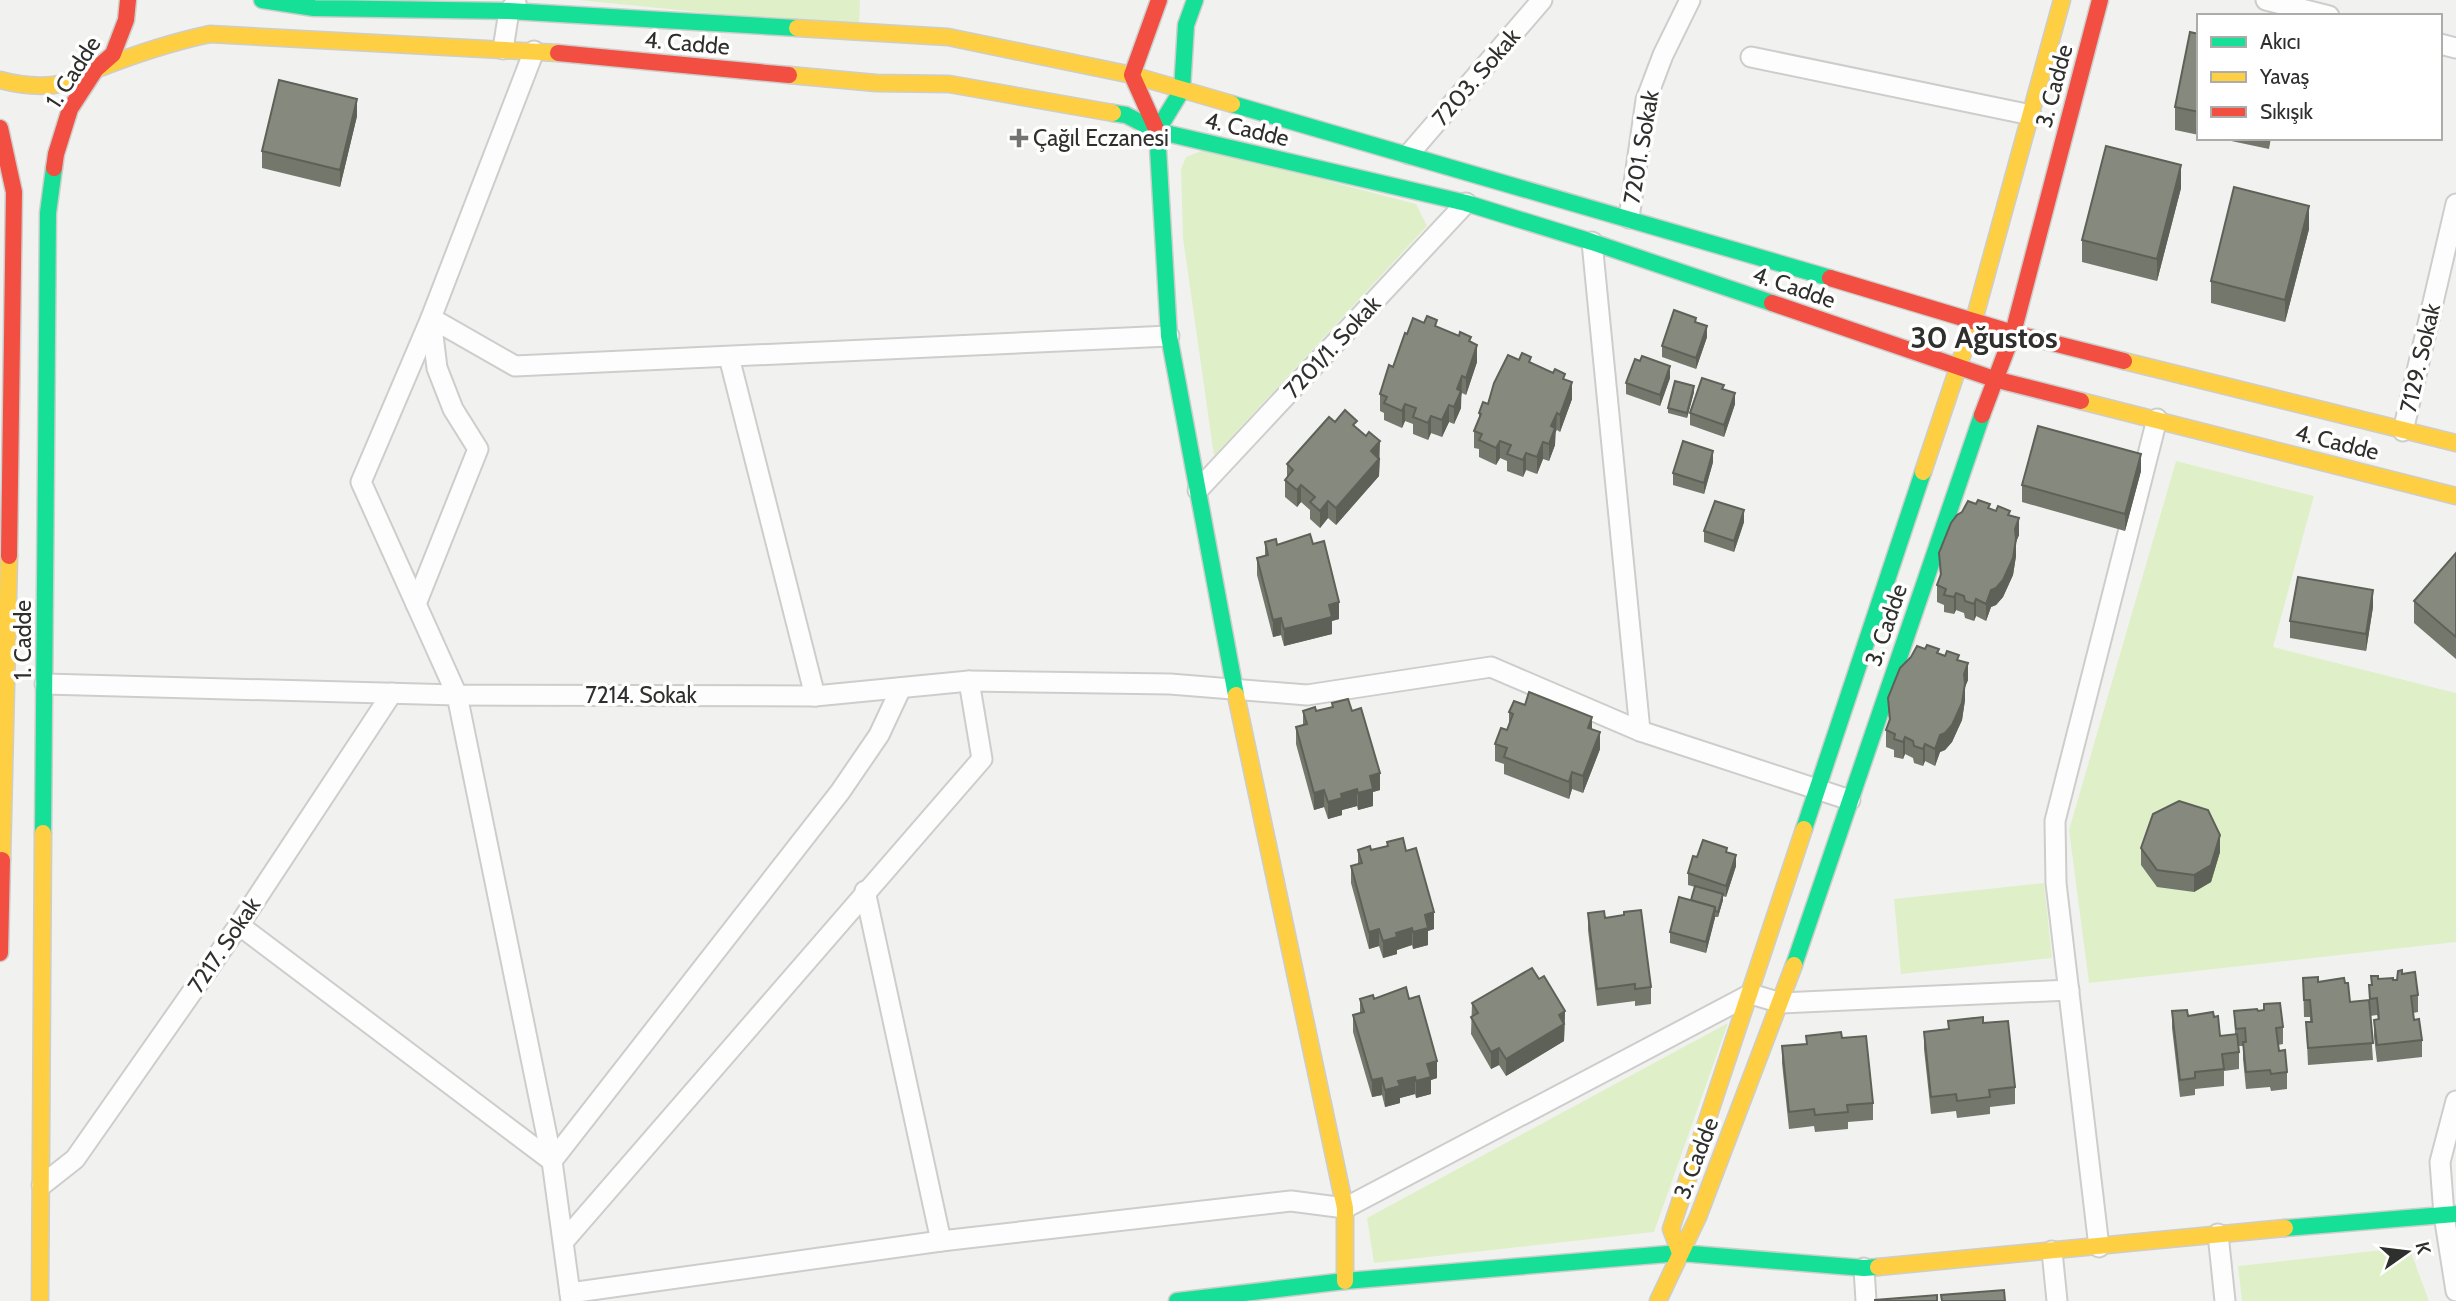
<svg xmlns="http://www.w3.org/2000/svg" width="2456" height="1301" font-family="Cabin,sans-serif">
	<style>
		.green { fill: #dff0c9 }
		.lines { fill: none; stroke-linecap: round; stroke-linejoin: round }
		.street-casing { stroke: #cdcecb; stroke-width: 23 }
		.fast-casing { stroke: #cdcecb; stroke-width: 19 }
		.slow-casing { stroke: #cdcecb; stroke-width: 19 }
		.jam-casing { stroke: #cdcecb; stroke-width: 19 }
		.street { stroke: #fdfdfd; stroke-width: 19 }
		.fast { stroke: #16e098; stroke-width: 16 }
		.slow { stroke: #ffcf43; stroke-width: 16 }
		.jam { stroke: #f24e42; stroke-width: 16 }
		.wall { fill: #73776c }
		.shaded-wall { fill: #5e6158 }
		.building { fill: #868a7e; stroke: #5e6158; stroke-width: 2 }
		.poi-dot { fill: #737472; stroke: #fff; stroke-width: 2.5 }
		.labels { text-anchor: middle; stroke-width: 7; stroke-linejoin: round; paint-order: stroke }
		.street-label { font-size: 23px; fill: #2f302e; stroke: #fff }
		.poi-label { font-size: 23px; fill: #2f302e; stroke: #fff; text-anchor: start }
		.district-label { font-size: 30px; font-weight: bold; fill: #2f302e; stroke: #fff }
	</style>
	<rect width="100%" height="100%" fill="#f1f2ef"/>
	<g class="green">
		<polygon points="578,0 860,0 859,28"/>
		<polygon points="1206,149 1416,204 1427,226 1214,456 1183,238 1181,169 1186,157"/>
		<polygon points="2176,461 2314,496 2273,647 2456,693 2456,942 2089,983 2069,830"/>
		<polygon points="2044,883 2052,958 1901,974 1894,899"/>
		<polygon points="1728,1023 1654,1232 1374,1263 1367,1218"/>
		<polygon points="2409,1247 2429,1301 2242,1301 2238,1266"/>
	</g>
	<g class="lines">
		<defs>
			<g id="street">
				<polyline points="2266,0 2329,16"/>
				<polyline points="2440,44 2456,48"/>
				<polyline points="503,49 509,11 516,3"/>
				<polyline points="534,51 431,318 361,482 457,695 552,1161 571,1301"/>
				<polyline points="1751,57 2031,115"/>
				<polyline points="1409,154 1542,0"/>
				<polyline points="1629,218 1646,100 1663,55 1690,0"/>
				<polyline points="1592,242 1640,731 1850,800"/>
				<polyline points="431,318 515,366 1169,336"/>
				<polyline points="729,357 815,696"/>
				<polyline points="2403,431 2456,204"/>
				<polyline points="1198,490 1466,203"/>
				<polyline points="416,604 478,449 453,409 437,368 431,319"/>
				<polyline points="45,684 457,695 815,696 969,681 1170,684 1307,695 1491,667 1640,731"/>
				<polyline points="865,891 941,1241"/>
				<polyline points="239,925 552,1161 840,792 879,735 901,688"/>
				<polyline points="2456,1101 2440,1162 2444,1215 2456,1291"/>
				<polyline points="42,1185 75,1159 239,925 392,693"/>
				<polyline points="2218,1234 2225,1301"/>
				<polyline points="564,1241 982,759 969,681"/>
				<polyline points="2099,1247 2056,883 2055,821 2157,419"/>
				<polyline points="2052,1251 2057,1301"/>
				<polyline points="1864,1268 1866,1301"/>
				<polyline points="570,1293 941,1241 1291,1201 1345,1208 1751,994 1781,1003 2069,990"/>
			</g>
			<g id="fast">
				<polyline points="262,0 314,8 509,11 797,28"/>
				<polyline points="1195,0 1186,25 1182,90 1157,131 1169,336 1236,695"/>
				<polyline points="1232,104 1830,278"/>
				<polyline points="1113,113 1126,115 1157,131 1466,203 1592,242 1772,303"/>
				<polyline points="1804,829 1923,472"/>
				<polyline points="43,833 48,213 54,168"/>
				<polyline points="1794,965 1982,415"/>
				<polyline points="2285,1228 2456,1214"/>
				<polyline points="1177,1301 1345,1281 1680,1253 1864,1268 1878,1267"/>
			</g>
			<g id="slow">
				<polyline points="797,28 948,37 1132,75 1232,104"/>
				<polyline points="789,75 876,83 949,84 1113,113"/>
				<path d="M0 80C18 85 35 87 54 85 71 83 84 73 100 68 136 54 172 42 210 34L558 53"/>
				<polyline points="2124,361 2456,443"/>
				<polyline points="2081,401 2456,496"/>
				<polyline points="1923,472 1974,320 2062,0"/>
				<polyline points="1236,695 1345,1208 1345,1281"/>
				<polyline points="2,860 9,556"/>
				<polyline points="1680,1253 1671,1229 1804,829"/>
				<polyline points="1878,1267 2285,1228"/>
				<polyline points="40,1301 43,833"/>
				<polyline points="1658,1301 1698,1217 1794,965"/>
			</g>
			<g id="jam">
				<polyline points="558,53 789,75"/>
				<polyline points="0,128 14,192 9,556"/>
				<polyline points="1157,131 1132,75 1159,0"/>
				<polyline points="54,168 56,154 70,109 96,69 113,54 126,20 128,0"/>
				<polyline points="1830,278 2013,333 2124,361"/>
				<polyline points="1772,303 1994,379 2081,401"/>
				<polyline points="1982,415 2013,333 2100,0"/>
				<polyline points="0,953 2,860"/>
			</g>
		</defs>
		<use href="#street" class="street-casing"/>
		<use href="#fast" class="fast-casing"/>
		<use href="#slow" class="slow-casing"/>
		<use href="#jam" class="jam-casing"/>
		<use href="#street" class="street"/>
		<use href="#fast" class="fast"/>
		<use href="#slow" class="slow"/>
		<use href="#jam" class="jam"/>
	</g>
	<g class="wall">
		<polygon points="2199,34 2199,135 2175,130 2175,107"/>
		<polygon points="357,116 340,187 262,168 262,151"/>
		<polygon points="2217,138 2271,138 2269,149"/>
		<polygon points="2181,188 2157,281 2082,262 2082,240"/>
		<polygon points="2309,229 2285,322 2211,303 2211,281"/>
		<polygon points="1424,323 1437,327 1471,342 1477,362 1466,395 1462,393 1461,397 1461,408 1454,424 1449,422 1442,437 1431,433 1428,440 1413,434 1413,424 1405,421 1402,428 1384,420 1384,413 1380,411 1380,394 1393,367 1407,334"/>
		<polygon points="1707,337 1696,369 1662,357 1662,346"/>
		<polygon points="1519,360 1531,363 1565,379 1572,399 1560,432 1557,430 1555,433 1555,445 1549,461 1543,459 1537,474 1526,470 1523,477 1507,471 1507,461 1500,458 1496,465 1479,457 1479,449 1474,448 1474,431 1479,420 1479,413 1488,404"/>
		<polygon points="1670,378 1660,406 1626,394 1626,383"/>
		<polygon points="1724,389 1735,404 1724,437 1690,425 1690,413"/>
		<polygon points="1694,392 1687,418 1668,413 1668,408"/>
		<polygon points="1335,422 1357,429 1380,458 1379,476 1336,525 1328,518 1320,528 1310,519 1310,510 1301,502 1297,507 1285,497 1285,480 1287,478 1287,464"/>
		<polygon points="1713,462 1704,494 1673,485 1673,473"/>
		<polygon points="2141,471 2125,531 2022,502 2022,485"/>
		<polygon points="1990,509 2010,515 2019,535 2016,542 2016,556 2013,575 2003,597 1996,605 1991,607 1986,621 1976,616 1974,621 1965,618 1964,613 1956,610 1954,614 1944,612 1944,605 1937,602 1937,585 1940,578 1939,553"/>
		<polygon points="1744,522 1734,552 1704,542 1704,531"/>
		<polygon points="1265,542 1277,545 1313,544 1339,619 1332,621 1332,634 1284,646 1281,635 1273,637 1257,575 1257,558 1265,556"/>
		<polygon points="2456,553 2456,659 2414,623 2414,601"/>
		<polygon points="2373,607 2366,651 2290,638 2290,621"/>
		<polygon points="1939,653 1959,660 1968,680 1965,687 1965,700 1962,720 1952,742 1945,750 1940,752 1935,766 1925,761 1923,766 1914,763 1913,758 1905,754 1903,759 1894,757 1894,750 1886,747 1886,730 1889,723 1888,698"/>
		<polygon points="1332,703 1352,711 1380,790 1373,792 1373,806 1358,810 1357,806 1342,810 1342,815 1328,819 1324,807 1314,810 1296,744 1296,727 1303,725 1303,711 1316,711 1332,707"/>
		<polygon points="1509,712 1592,729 1600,749 1583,793 1572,789 1569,799 1504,774 1504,764 1495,761 1495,744 1507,730 1509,724"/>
		<polygon points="1387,842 1406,851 1434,929 1428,931 1428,945 1413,949 1412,945 1397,950 1397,954 1383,958 1379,946 1369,949 1351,883 1351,866 1358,864 1358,850 1371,850 1387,846"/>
		<polygon points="2141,848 2220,852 2211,882 2194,892 2157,887 2141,865"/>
		<polygon points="1727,852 1736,866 1726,897 1723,896 1723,900 1718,917 1715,917 1706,953 1670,943 1670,932 1691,900 1695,887 1688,885 1688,873 1697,857"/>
		<polygon points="1588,913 1605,918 1651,987 1651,1004 1635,1006 1635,1001 1597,1006 1588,930"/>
		<polygon points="2402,974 2418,995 2418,1012 2413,1013 2414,1020 2422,1040 2422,1057 2377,1062 2374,1037 2374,1020 2378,1019 2377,1015 2370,1016 2373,1060 2308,1065 2306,1022 2310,1022 2310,1017 2304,1017 2303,978 2318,982 2350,1002 2369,1000 2369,985 2371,985 2371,976 2378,979 2393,980 2397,980"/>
		<polygon points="1539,979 1565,1011 1564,1041 1506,1076 1499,1065 1491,1069 1471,1034 1472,1003"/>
		<polygon points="1360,999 1409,999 1437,1078 1431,1080 1431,1094 1416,1098 1415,1094 1400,1098 1400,1103 1385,1107 1382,1095 1372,1097 1353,1032 1353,1015 1360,1013"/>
		<polygon points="2264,1004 2283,1027 2283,1044 2278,1045 2279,1051 2287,1072 2287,1089 2271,1091 2270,1087 2246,1089 2243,1059 2243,1046 2239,1046 2239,1069 2224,1071 2224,1086 2195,1089 2195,1095 2180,1097 2172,1028 2172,1011 2220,1036 2235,1034 2234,1011 2264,1011"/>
		<polygon points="1948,1021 1983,1023 2015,1087 2015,1104 1990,1107 1990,1114 1957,1118 1956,1111 1931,1114 1924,1049 1924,1032 1948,1029"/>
		<polygon points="1806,1036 1842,1038 1873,1103 1873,1120 1848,1122 1848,1129 1815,1132 1814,1126 1789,1129 1782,1063 1782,1046 1806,1044"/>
	</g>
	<g class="shaded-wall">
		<polygon points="357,99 357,116 340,187 340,170"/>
		<polygon points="2181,165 2181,188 2157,281 2157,259"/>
		<polygon points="2309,206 2309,229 2285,322 2285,300"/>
		<polygon points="1707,326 1707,337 1696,369 1696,358"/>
		<polygon points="1477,345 1477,362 1466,395 1466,378"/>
		<polygon points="1670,366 1670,378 1660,406 1660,395"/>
		<polygon points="1462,376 1461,408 1454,424 1454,407 1457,389"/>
		<polygon points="1572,382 1572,399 1560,432 1560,415"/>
		<polygon points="1694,386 1694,392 1687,418 1687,413"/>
		<polygon points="1735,393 1735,404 1724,437 1724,425"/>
		<polygon points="1405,404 1405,421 1402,428 1402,411"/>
		<polygon points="1449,405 1449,422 1442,437 1442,420"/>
		<polygon points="1557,413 1555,445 1549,461 1549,444 1551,426"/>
		<polygon points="1431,416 1431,433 1428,440 1428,423"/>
		<polygon points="1380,441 1379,476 1336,525 1336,508 1371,451"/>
		<polygon points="1500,441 1500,458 1496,465 1496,448"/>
		<polygon points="1543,442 1543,459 1537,474 1537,457"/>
		<polygon points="1713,451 1713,462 1704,494 1704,483"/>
		<polygon points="1526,453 1526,470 1523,477 1523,460"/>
		<polygon points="2141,454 2141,471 2125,531 2125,514"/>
		<polygon points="1301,485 1301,502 1297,507 1297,490"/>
		<polygon points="1328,501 1328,518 1320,528 1320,511"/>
		<polygon points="1744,510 1744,522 1734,552 1734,541"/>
		<polygon points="2019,518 2019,535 2016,542 2016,556 2013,575 2003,597 1996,605 1991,607 1986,621 1986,604"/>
		<polygon points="2373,590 2373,607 2366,651 2366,634"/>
		<polygon points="1956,593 1956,610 1954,614 1954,597"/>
		<polygon points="1976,599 1976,616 1974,621 1974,604"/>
		<polygon points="1339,602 1339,619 1332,621 1332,634 1284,646 1284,629 1329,605"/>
		<polygon points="1281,618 1281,635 1273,637 1273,620"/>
		<polygon points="1968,663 1968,680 1965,687 1965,700 1962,720 1952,742 1945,750 1940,752 1935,766 1935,749"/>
		<polygon points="1592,717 1592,734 1588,728"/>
		<polygon points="1600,732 1600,749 1583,793 1583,776"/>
		<polygon points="1905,737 1905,754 1903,759 1903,742"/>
		<polygon points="1925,744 1925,761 1923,766 1923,749"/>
		<polygon points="1572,772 1572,789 1569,799 1569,782"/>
		<polygon points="1380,773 1380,790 1373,792 1373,806 1358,810 1358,793 1370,776"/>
		<polygon points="1357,789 1357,806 1342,810 1342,815 1328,819 1328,802 1341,794"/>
		<polygon points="1324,790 1324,807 1314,810 1314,793"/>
		<polygon points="2220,835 2220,852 2211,882 2194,892 2194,875"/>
		<polygon points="1736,855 1736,866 1726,897 1726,886"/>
		<polygon points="1723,894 1723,900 1718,917 1718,912"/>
		<polygon points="1715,907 1715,918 1706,953 1706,942"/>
		<polygon points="1434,912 1434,929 1428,931 1428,945 1413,949 1413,932 1425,915"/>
		<polygon points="1412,928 1412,945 1397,950 1397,954 1383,958 1383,941 1396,933"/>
		<polygon points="1379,929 1379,946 1369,949 1369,932"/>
		<polygon points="1565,1011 1564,1041 1506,1076 1506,1059 1559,1015"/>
		<polygon points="1499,1048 1499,1065 1491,1069 1491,1052"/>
		<polygon points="1437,1061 1437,1078 1431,1080 1431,1094 1416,1098 1416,1081 1427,1064"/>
		<polygon points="1415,1077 1415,1094 1400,1098 1400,1103 1385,1107 1385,1090 1398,1081"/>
		<polygon points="1382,1078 1382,1095 1372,1097 1372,1080"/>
	</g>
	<g class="building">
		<polygon points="2190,32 2199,34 2199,112 2175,107"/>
		<polygon points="279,80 357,99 340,170 262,151"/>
		<polygon points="2106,146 2181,165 2157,259 2082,240"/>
		<polygon points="2234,187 2309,206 2285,300 2211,281"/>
		<polygon points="1674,310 1696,318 1695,322 1707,326 1696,358 1662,346"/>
		<polygon points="1427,316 1437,320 1435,326 1459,336 1460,332 1471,337 1469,341 1477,345 1466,378 1462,376 1457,389 1461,391 1454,407 1449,405 1442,420 1431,416 1428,423 1413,417 1416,408 1405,404 1402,411 1384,403 1387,397 1380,394 1389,365 1393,367 1405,333 1407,334 1413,318 1424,323"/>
		<polygon points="1522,353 1531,357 1529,362 1553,373 1555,369 1565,374 1563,379 1572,382 1560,415 1557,413 1551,426 1555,428 1549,444 1543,442 1537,457 1526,453 1523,460 1507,454 1511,445 1500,441 1496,448 1479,440 1482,434 1474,431 1481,414 1479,413 1483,402 1488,404 1494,383 1508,355 1519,360"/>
		<polygon points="1642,356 1670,366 1660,395 1626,383 1635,359 1640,361"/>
		<polygon points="1702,378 1724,385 1722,389 1735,393 1724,425 1690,413"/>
		<polygon points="1675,381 1694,386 1687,413 1668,408"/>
		<polygon points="1345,410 1357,421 1353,425 1366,436 1369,432 1380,441 1371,451 1379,459 1336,508 1328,501 1320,511 1310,502 1315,497 1301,485 1297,490 1285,480 1293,470 1287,464 1329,417 1335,422"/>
		<polygon points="2038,426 2141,454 2125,514 2022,485"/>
		<polygon points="1683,441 1713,451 1704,483 1673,473"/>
		<polygon points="1978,500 1990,504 1988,508 1996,511 1998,506 2010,511 2008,515 2019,518 2015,529 2016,539 2013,558 2003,580 1996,588 1991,590 1986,604 1976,599 1974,604 1965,601 1964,596 1956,593 1954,597 1944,595 1946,589 1937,585 1941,574 1939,553 1951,523 1957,515 1962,512 1968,501 1976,504"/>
		<polygon points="1715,501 1744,510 1734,541 1704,531"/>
		<polygon points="1310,534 1313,544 1324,541 1339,602 1329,605 1332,617 1284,629 1281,618 1273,620 1257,558 1268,555 1265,542 1276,539 1277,545"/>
		<polygon points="2456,553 2456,637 2414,601"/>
		<polygon points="2298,577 2373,590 2366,634 2290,621"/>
		<polygon points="1927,645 1939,649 1937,653 1945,656 1947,651 1959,655 1957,660 1968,663 1964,674 1965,683 1962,703 1952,725 1945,733 1940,735 1935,749 1925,744 1923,749 1914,746 1913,741 1905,737 1903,742 1894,739 1895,734 1886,730 1890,719 1888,698 1900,668 1911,657 1917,646 1925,649"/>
		<polygon points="1529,692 1592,717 1588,728 1600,732 1583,776 1572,772 1569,782 1504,757 1507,748 1495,744 1501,728 1507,730 1513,714 1509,712 1514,701 1525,705"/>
		<polygon points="1348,699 1352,711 1361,708 1380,773 1370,776 1373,789 1358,793 1357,789 1341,794 1342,798 1328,802 1324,790 1314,793 1296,727 1307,724 1303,711 1315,707 1316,711 1333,707 1332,703"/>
		<polygon points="2179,801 2208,810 2220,835 2211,865 2194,875 2157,870 2141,848 2153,814"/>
		<polygon points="1403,838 1406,851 1416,848 1434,912 1425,915 1428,928 1413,932 1412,928 1396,933 1397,937 1383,941 1379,929 1369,932 1351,866 1362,863 1358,850 1370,846 1371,850 1388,846 1387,842"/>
		<polygon points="1703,840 1727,848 1726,852 1736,855 1726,886 1688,873 1693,856 1697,857"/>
		<polygon points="1695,886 1723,894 1718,912 1715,911 1715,907 1691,900"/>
		<polygon points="1679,897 1715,907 1706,942 1670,932"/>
		<polygon points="1641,910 1651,987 1635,989 1635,984 1597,989 1588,913 1604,911 1605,918 1624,915 1624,912"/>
		<polygon points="1532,968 1539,979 1544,976 1565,1011 1559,1015 1564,1024 1506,1059 1499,1048 1491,1052 1471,1017 1478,1013 1472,1003"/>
		<polygon points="2402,970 2402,974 2415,972 2418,995 2411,996 2414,1020 2419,1019 2422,1040 2377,1045 2374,1020 2379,1019 2377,998 2370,999 2369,985 2372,985 2371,976 2378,976 2378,979 2393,978 2393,980 2397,980 2398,971"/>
		<polygon points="2318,977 2318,982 2344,978 2345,983 2348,983 2350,1002 2369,1000 2373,1043 2308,1048 2306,1022 2312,1022 2310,1000 2304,1000 2303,978"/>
		<polygon points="1406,987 1409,999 1419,996 1437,1061 1427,1064 1431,1077 1416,1081 1415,1077 1398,1081 1400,1086 1385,1090 1382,1078 1372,1080 1353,1015 1364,1012 1360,999 1373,995 1374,999"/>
		<polygon points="2280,1003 2283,1027 2276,1028 2279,1051 2285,1050 2287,1072 2271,1074 2270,1070 2246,1072 2243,1042 2246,1042 2245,1028 2236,1029 2234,1011 2257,1009 2258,1011 2264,1010 2264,1004"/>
		<polygon points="2187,1010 2188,1016 2213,1012 2214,1017 2218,1016 2220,1036 2237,1034 2239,1052 2222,1054 2224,1069 2195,1072 2195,1078 2180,1080 2172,1011"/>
		<polygon points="1983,1017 1983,1023 2008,1021 2015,1087 1989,1090 1990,1097 1957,1101 1956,1094 1931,1097 1924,1032 1949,1029 1948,1021"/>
		<polygon points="1841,1032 1842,1038 1866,1036 1873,1103 1847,1105 1848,1112 1815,1115 1814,1109 1789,1112 1782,1046 1807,1044 1806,1036"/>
		<polygon points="2004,1290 2005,1301 1942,1301 1941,1295"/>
		<polygon points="1937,1295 1937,1301 1875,1301 1875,1300"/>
	</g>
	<path class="poi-dot" d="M1015.5 127.5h7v7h7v7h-7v7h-7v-7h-7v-7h7z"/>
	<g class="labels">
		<g class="street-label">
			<text transform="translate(687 43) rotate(5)" y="8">4. Cadde</text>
			<text transform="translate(73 72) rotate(-57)" y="8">1. Cadde</text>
			<text transform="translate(1476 77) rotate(-49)" y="8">7203. Sokak</text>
			<text transform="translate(2054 86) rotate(-75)" y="8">3. Cadde</text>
			<text transform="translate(1247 129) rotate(13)" y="8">4. Cadde</text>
			<text transform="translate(1641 147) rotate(-80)" y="8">7201. Sokak</text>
			<text transform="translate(1794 287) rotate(19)" y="8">4. Cadde</text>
			<text transform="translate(1332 347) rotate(-47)" y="8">7201/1. Sokak</text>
			<text transform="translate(2420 358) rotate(-77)" y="8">7129. Sokak</text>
			<text transform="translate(2337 442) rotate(14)" y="8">4. Cadde</text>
			<text transform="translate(1886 625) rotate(-71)" y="8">3. Cadde</text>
			<text transform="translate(23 640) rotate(-90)" y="8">1. Cadde</text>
			<text x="641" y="703">7214. Sokak</text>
			<text transform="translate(224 945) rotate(-56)" y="8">7217. Sokak</text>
			<text transform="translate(1696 1158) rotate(-69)" y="8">3. Cadde</text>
		</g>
		<g class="poi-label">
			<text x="1033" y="146">Çağıl Eczanesi</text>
		</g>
		<g class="district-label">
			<text x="1984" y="348">30 Ağustos</text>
		</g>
	</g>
	<rect x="2197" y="14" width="245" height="126" fill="#ffffff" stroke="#acacab" stroke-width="2"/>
	<rect x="2211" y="37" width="35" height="10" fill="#16e098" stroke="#acacab" stroke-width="2"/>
	<text x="2260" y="49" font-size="21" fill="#2f302e">Akıcı</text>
	<rect x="2211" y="72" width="35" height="10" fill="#ffcf43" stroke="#acacab" stroke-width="2"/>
	<text x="2260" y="84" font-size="21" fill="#2f302e">Yavaş</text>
	<rect x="2211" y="107" width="35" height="10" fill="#f24e42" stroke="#acacab" stroke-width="2"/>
	<text x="2260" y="119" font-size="21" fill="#2f302e">Sıkışık</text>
	<g transform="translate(2407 1252) rotate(76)" stroke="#ffffff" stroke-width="5" paint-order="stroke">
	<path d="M0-5L12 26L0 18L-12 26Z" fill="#2f302e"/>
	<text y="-10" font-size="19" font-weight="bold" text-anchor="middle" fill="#2f302e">K</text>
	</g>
</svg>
